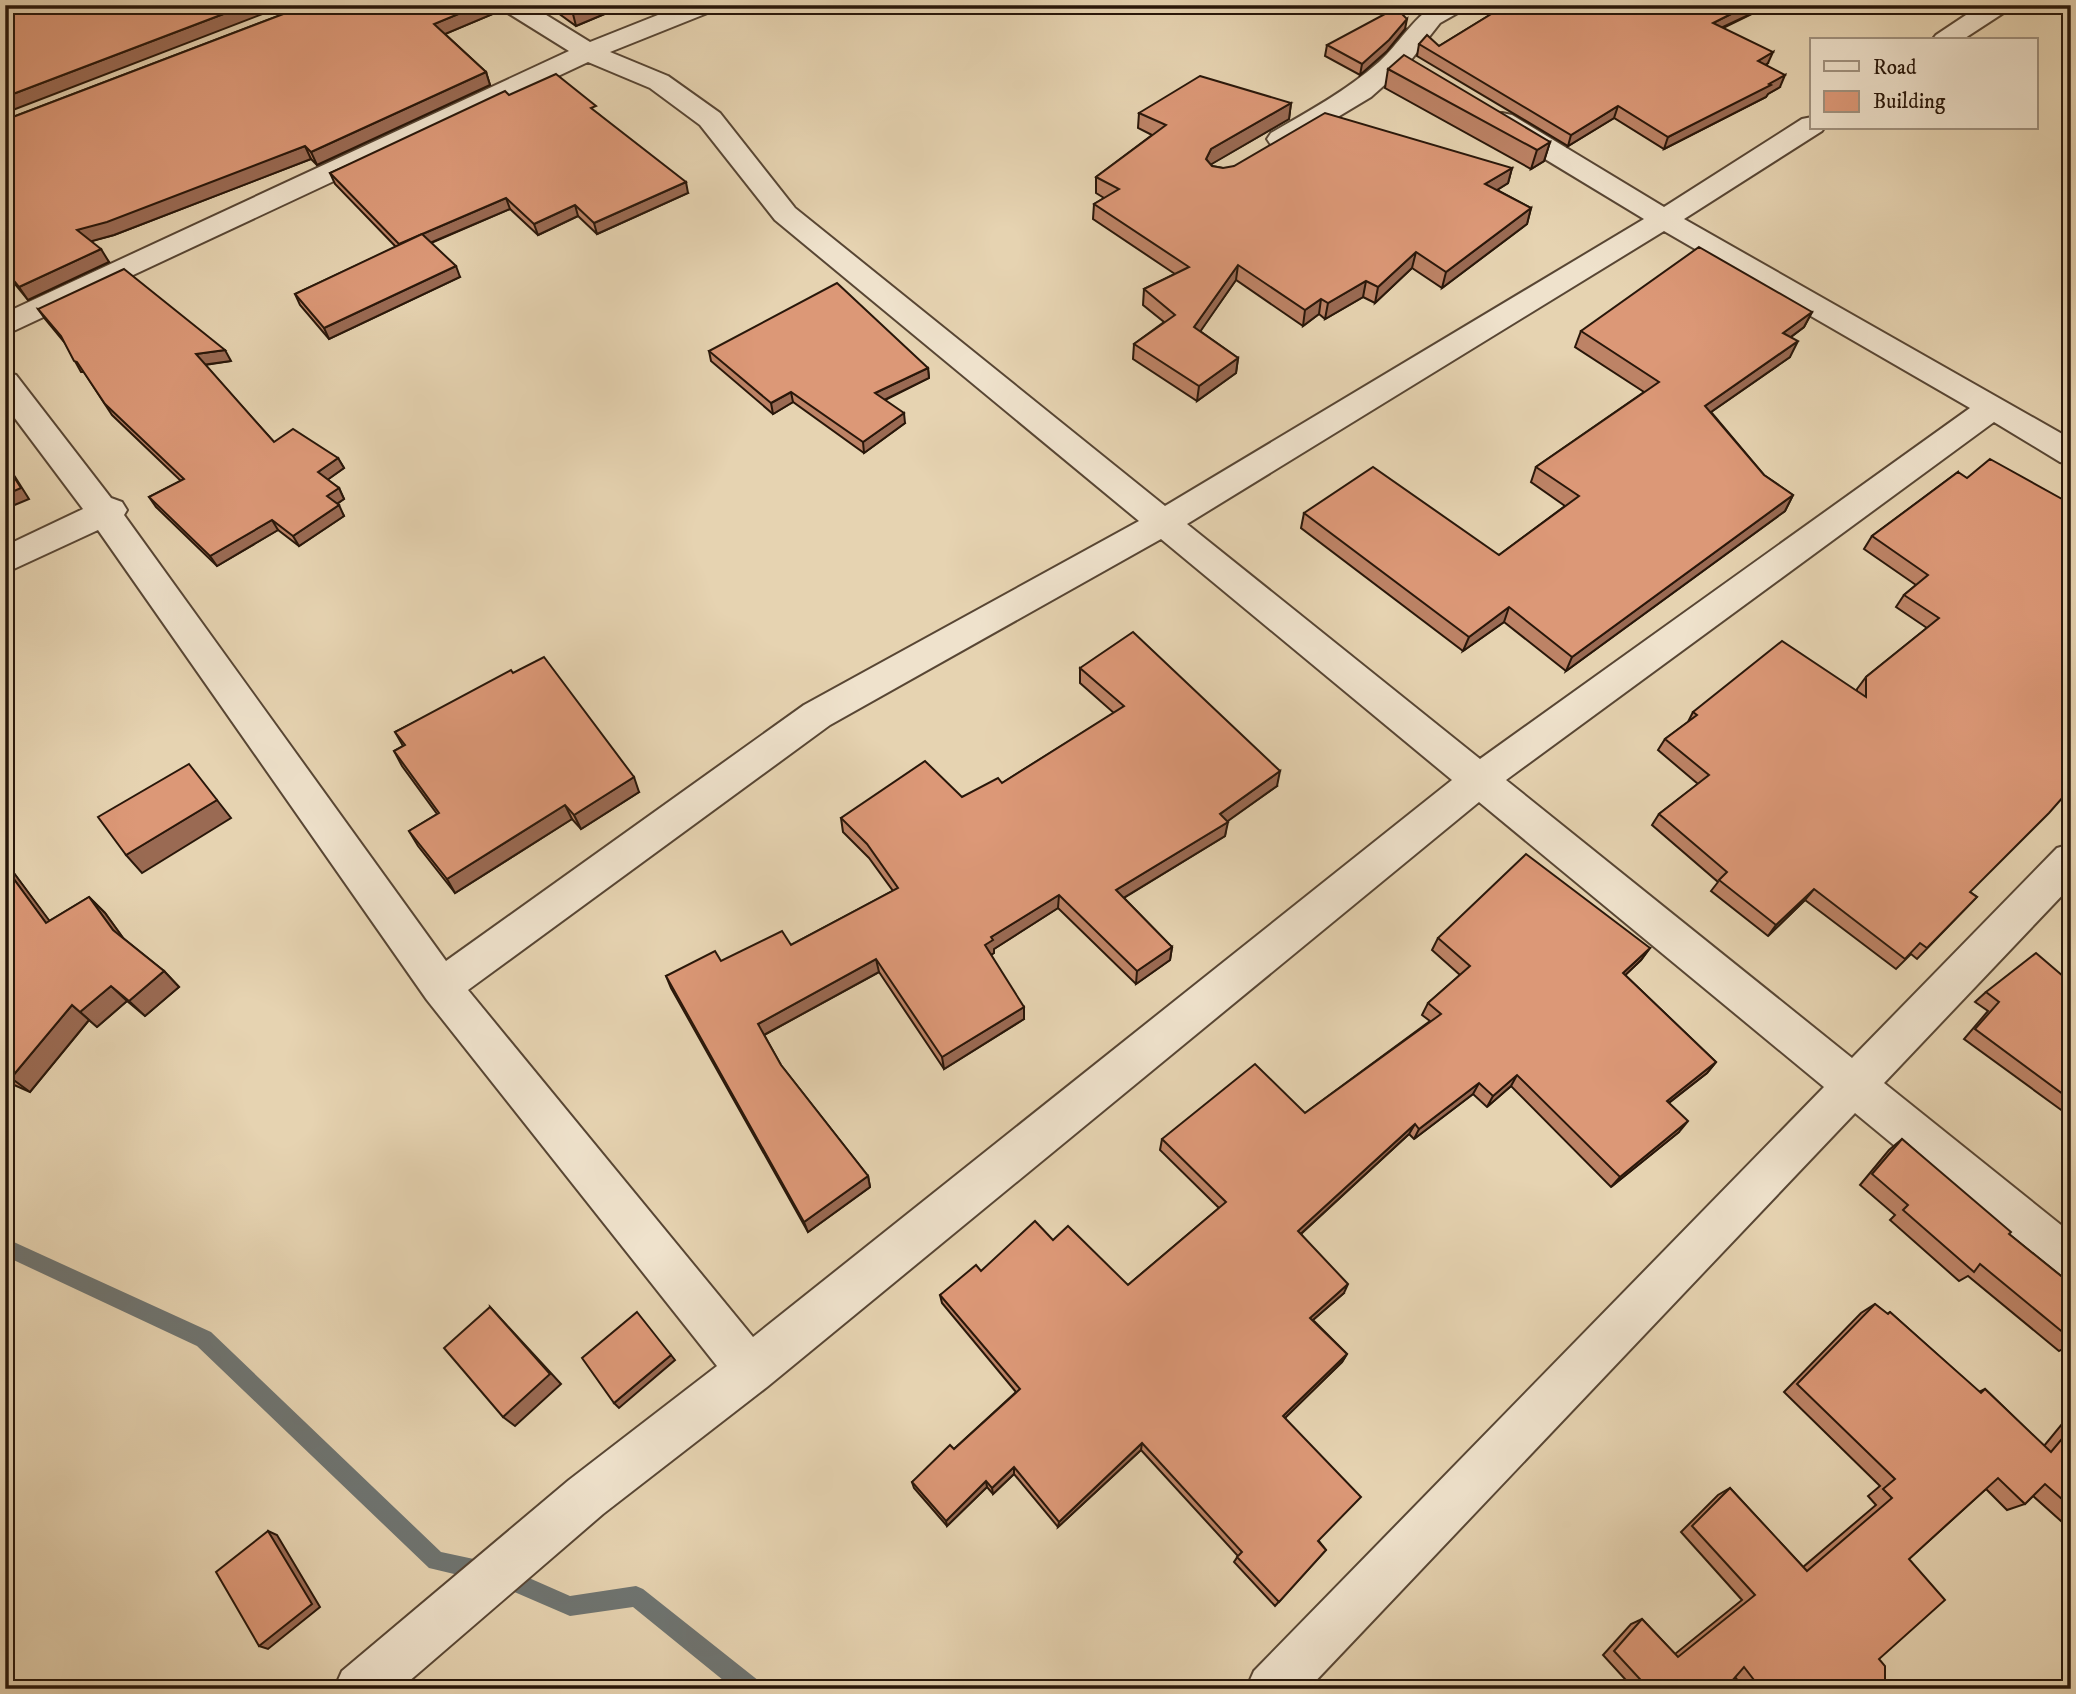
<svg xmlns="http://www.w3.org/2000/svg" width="2076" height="1694" font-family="'IM FELL DW Pica',serif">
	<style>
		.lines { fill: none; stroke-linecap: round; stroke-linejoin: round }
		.stream { fill: #6f7572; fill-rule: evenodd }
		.minor-casing { stroke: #584634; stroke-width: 4 }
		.minor { fill: #efe2cc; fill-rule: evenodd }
		.wall { fill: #bd8366; stroke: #29170a; stroke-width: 2 }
		.shaded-wall { fill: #9a6a53; stroke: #29170a; stroke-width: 2 }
		.building { fill: #dc9877; stroke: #29170a; stroke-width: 2 }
	</style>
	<rect width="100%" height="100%" fill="#e6d3b1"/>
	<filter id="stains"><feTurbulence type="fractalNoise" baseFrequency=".00286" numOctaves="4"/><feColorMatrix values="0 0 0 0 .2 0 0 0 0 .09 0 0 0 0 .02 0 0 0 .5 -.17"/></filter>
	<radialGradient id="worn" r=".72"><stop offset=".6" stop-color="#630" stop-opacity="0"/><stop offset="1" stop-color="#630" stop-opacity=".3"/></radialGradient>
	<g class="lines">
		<polygon class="stream" points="5,1238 211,1332 441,1552 497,1564 570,1596 636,1586 643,1589 759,1681 762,1689 734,1689 633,1607 570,1616 496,1584 429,1568 197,1346 5,1256"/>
		<defs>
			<g id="minor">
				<path d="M500 5H530L590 42 683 5H718L715 10 610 52 668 76 720 113 795 208 1165 506 1644 219 1492 127 1489 121 1492 115 1502 113 1512 115 1664 207 1802 119 1812 117V128H1824L1822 131 1684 219 2071 439V465L2060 462 1994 422 1506 780 1852 1058 2057 848 2071 844V886L1884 1083 2071 1233V1284L2055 1278 1855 1113 1308 1689H1246L1254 1671 1824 1087 1479 802 767 1387 603 1514 400 1689H334L342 1671 569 1480 717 1366 427 1000 98 530 5 573V546L83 509 5 405V372L16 375 111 498 122 502 127 510 124 515 446 961 804 705 1139 521 775 220 700 125 650 88 588 62 5 335V313L569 51 503 10ZM1664 231 1970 408 1480 759 1187 524ZM1161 539 1452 780 753 1337 468 990 830 725Z"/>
				<path d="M1435 5H1466L1463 10 1440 23 1407 65 1371 97 1291 145 1281 147 1271 145 1267 139 1271 133C1309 111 1346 91 1379 62 1399 44 1412 19 1435 5Z"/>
				<polygon points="1981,5 2011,5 2008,10 1962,40 1932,40 1936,35"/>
			</g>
		</defs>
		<use href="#minor" class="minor-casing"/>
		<use href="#minor" class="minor"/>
	</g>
	<g class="wall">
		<polygon points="307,5 499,5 500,11 445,34 486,72 490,85 317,165 311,159 114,235 91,241 109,262 28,300 5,272 5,120"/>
		<polygon points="547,5 626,5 576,26"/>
		<polygon points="1506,5 1770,5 1723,28 1768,63 1766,65 1780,87 1768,94 1766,97 1664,149 1614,118 1568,146 1417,56 1419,44 1439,46"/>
		<polygon points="1405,29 1387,51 1360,75 1325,56 1327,45"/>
		<polygon points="1388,69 1550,142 1544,161 1531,169 1385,88"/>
		<polygon points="509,95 597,113 688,193 597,234 578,216 538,235 510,209 431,243 460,277 329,339 300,305 295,294 396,247 335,184 330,173"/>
		<polygon points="1291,103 1289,119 1211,164 1212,166 1223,168 1512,168 1508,183 1497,190 1531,208 1527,224 1442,288 1412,268 1375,303 1363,297 1325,319 1319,314 1303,326 1236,280 1200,331 1238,358 1236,373 1197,401 1133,359 1134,344 1164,322 1143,305 1144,289 1175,274 1093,219 1094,204 1104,198 1096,193 1096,177 1152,135 1138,128 1139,113"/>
		<polygon points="38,309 231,361 205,365 274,442 338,458 344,468 327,480 339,488 344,499 337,504 344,516 299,546 278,530 217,566 156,507 149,497 181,481 112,415 84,372 81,372 65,343 45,319"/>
		<polygon points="1812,312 1804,327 1791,337 1790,357 1711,412 1764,475 1793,495 1785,511 1566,671 1504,622 1463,651 1301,528 1304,513 1499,555 1565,506 1531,482 1536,467 1644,392 1575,347 1581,331"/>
		<polygon points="709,351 928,368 929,378 885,400 905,423 864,453 793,402 773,414 711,361"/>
		<polygon points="1958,472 1970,892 1977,897 1917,959 1911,954 1896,969 1805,900 1768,936 1711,891 1718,882 1652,825 1659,814 1698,784 1658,750 1665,739 1688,722 1693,712 1857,692 1857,689 1866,677 1927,628 1896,607 1904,595 1916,585 1864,549 1872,536"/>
		<polygon points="1080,668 1277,786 1227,821 1225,836 1124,898 1172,947 1170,960 1136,984 1058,908 994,949 994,953 991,955 1024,1019 944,1069 879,972 764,1035 781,1065 868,1176 870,1187 808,1232 671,988 666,976 791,945 893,891 869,858 843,832 841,818 962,797 1002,783 1114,713 1080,683"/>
		<polygon points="513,673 639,792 581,829 572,819 455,893 418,846 409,831 437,814 402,766 394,751 403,746 395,732"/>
		<polygon points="5,861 49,921 89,897 105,913 123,938 164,971 179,987 145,1016 127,1001 97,1027 89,1020 30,1092 5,1081"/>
		<polygon points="1438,938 1650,948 1641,960 1625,975 1716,1062 1707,1073 1669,1103 1679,1132 1611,1187 1511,1086 1487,1107 1473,1094 1414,1139 1409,1134 1301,1234 1344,1293 1313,1320 1347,1354 1342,1362 1285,1417 1319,1541 1326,1550 1275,1606 1234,1562 1238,1556 1141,1450 1058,1527 1014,1474 993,1494 987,1487 947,1526 914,1488 912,1482 954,1449 1016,1392 942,1303 940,1295 981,1271 1053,1240 1128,1285 1219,1208 1160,1150 1162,1139 1305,1113 1430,1021 1422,1015 1428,1003 1460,975 1432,950"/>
		<polygon points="2071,983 2071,1114 2066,1110 2064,1112 1964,1039 1988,1011 1975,1002 1986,992"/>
		<polygon points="1902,1139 2009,1234 2071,1284 2071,1344 2059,1351 1968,1276 1959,1281 1890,1220 1895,1215 1860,1185 1889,1150"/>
		<polygon points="1875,1304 1887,1314 1890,1312 1979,1392 1985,1389 2044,1446 2071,1413 2071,1530 2033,1496 2025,1504 2007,1510 1986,1489 1909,1559 1879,1659 1878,1689 1745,1689 1735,1677 1725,1689 1634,1689 1603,1655 1631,1624 1642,1619 1675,1654 1742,1600 1681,1532 1718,1495 1730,1488 1803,1567 1876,1505 1868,1496 1880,1486 1784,1392 1861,1313"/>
	</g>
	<g class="shaded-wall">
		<polygon points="247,5 286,5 5,113 5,97"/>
		<polygon points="480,5 499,5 500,11 438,37 434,24"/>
		<polygon points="592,5 626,5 576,26 573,14"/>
		<polygon points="1749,5 1770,5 1708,34 1713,23"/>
		<polygon points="1407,19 1405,29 1387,51 1360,75 1362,64"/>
		<polygon points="1773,52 1768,63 1754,73 1758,61"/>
		<polygon points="486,72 490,85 317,165 311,152"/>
		<polygon points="1785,75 1780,87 1768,94 1766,97 1664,149 1668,137"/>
		<polygon points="1291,103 1289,119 1210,165 1206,159 1211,149"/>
		<polygon points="1618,106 1614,118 1568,146 1571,135"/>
		<polygon points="1550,142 1544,161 1531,169 1537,150"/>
		<polygon points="305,146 311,159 114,235 85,243 77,230"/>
		<polygon points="1512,168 1508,183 1481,200 1485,184"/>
		<polygon points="686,182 688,193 597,234 594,223"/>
		<polygon points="506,198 510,209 404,254 399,244"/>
		<polygon points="575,205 578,216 538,235 534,224"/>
		<polygon points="1531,208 1527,224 1442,288 1446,272"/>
		<polygon points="101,249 109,262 28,300 19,287"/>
		<polygon points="1416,252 1412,268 1375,303 1378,287"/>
		<polygon points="1238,265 1236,280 1193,342 1194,327"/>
		<polygon points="456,266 460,277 329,339 324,328"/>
		<polygon points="1366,281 1363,297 1325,319 1328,303"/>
		<polygon points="1321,299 1319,314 1303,326 1305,310"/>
		<polygon points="1812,312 1804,327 1776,348 1783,333"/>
		<polygon points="1798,341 1790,357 1698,421 1705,406"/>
		<polygon points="225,350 231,361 202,365 196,354"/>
		<polygon points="1238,358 1236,373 1197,401 1199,386"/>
		<polygon points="928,368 929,378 876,404 875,393"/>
		<polygon points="791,392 793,402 773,414 771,403"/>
		<polygon points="904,413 905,423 864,453 863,442"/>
		<polygon points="338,458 344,468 323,483 318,472"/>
		<polygon points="5,461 29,499 5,509"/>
		<polygon points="339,488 344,499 332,507 327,496"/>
		<polygon points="1793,495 1785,511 1566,671 1572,657"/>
		<polygon points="339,505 344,516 299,546 293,536"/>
		<polygon points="272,520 278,530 217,566 210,556"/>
		<polygon points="1509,607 1504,622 1463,651 1469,637"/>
		<polygon points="1280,771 1277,786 1218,828 1220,814"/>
		<polygon points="634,777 639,792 581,829 574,815"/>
		<polygon points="217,800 231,818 142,873 126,855"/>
		<polygon points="565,805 572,819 455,893 447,879"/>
		<polygon points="1228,822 1225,836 1115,903 1116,890"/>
		<polygon points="5,861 63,939 46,923 5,867"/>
		<polygon points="1814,889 1805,900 1768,936 1776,925"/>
		<polygon points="1059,895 1058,908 994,949 994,953 985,958 985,945 991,937"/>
		<polygon points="89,897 105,913 129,946 113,930"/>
		<polygon points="1172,947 1170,960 1136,984 1137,971"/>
		<polygon points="1650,948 1641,960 1615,985 1623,973"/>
		<polygon points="876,959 879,972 762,1036 758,1024"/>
		<polygon points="164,971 179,987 145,1016 129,1001"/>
		<polygon points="111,986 127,1001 97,1027 80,1012"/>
		<polygon points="72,1005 89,1020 30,1092 11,1078"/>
		<polygon points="1024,1007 1024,1019 944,1069 942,1057"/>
		<polygon points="1716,1062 1707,1073 1658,1111 1667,1101"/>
		<polygon points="1517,1075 1511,1086 1487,1107 1493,1096"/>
		<polygon points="1479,1083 1473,1094 1414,1139 1419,1129"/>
		<polygon points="1688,1121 1679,1132 1611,1187 1620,1177"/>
		<polygon points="1415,1124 1409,1134 1294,1240 1298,1231"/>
		<polygon points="868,1176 870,1187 808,1232 804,1222"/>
		<polygon points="1348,1284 1344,1293 1306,1326 1310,1318"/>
		<polygon points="490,1307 561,1384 515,1426 503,1417"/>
		<polygon points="1347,1354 1342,1362 1280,1423 1283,1416"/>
		<polygon points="671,1355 675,1360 619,1408 614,1403"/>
		<polygon points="1142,1443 1141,1450 1058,1527 1059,1522"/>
		<polygon points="1014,1467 1014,1474 993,1494 992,1488"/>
		<polygon points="986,1481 987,1487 947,1526 946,1521"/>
		<polygon points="268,1531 277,1535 320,1607 268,1649 259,1646"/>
	</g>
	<g class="building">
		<polygon points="5,5 247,5 5,97"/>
		<polygon points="307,5 480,5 434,24 486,72 311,152 305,146 107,222 77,230 101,249 19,287 5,270 5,120"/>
		<polygon points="561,5 592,5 573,14"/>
		<polygon points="1506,5 1749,5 1713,23 1773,52 1758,61 1785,75 1769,84 1771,85 1668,137 1618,106 1571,135 1419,44 1427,35 1439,46"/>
		<polygon points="1396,8 1407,19 1389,40 1362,64 1327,45"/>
		<polygon points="1404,55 1550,142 1537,150 1388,69"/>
		<polygon points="556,74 596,106 591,108 686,182 594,223 575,205 534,224 506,198 399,244 330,173 505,91 509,95"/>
		<polygon points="1200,76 1291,103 1211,149 1206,159 1212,166 1223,168 1234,166 1325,113 1512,168 1485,184 1531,208 1446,272 1416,252 1378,287 1366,281 1328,303 1321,299 1305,310 1238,265 1194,327 1238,358 1199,386 1134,344 1175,315 1144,289 1189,267 1094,204 1119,189 1096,177 1166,125 1139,113"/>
		<polygon points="422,234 456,266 324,328 295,294"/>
		<polygon points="1699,247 1812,312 1783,333 1798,341 1705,406 1764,475 1793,495 1572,657 1509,607 1469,637 1304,513 1373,467 1499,555 1579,496 1536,467 1659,382 1581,331"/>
		<polygon points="124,269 225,350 196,354 274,442 293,429 338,458 318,472 339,488 327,496 339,505 293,536 272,520 210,556 149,497 184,479 105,404 77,362 74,361 61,336 38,309"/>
		<polygon points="837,283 928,368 875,393 904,413 863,442 791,392 771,403 709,351"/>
		<polygon points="1990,459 2071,504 2071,788 2049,813 1970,892 1977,897 1927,948 1920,943 1905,959 1814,889 1776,925 1719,880 1727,872 1659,814 1709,775 1665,739 1697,715 1693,712 1782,641 1866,697 1866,677 1939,618 1904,595 1928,575 1872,536 1958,472 1967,478"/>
		<polygon points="5,463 21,488 5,495"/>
		<polygon points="1133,632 1280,771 1220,814 1228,822 1116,890 1172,947 1137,971 1059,895 991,937 993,940 985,945 1024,1007 942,1057 876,959 758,1024 781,1065 868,1176 804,1222 666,976 715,951 721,961 782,931 791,945 898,888 867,844 841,818 925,761 962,797 998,778 1002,783 1124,706 1080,668"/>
		<polygon points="544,657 634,777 574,815 565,805 447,879 409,831 439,813 394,751 405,745 395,732 511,670 513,673"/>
		<polygon points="189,764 217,800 126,855 98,817"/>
		<polygon points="1526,854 1650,948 1623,973 1716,1062 1667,1101 1688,1121 1620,1177 1517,1075 1493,1096 1479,1083 1419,1129 1415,1124 1298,1231 1348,1284 1310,1318 1347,1354 1283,1416 1361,1497 1318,1541 1326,1550 1279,1602 1237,1557 1242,1552 1142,1443 1059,1522 1014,1467 992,1488 986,1481 946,1521 912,1482 950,1445 954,1449 1020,1389 940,1295 976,1265 981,1271 1035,1221 1053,1240 1068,1226 1128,1285 1226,1202 1162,1139 1255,1064 1305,1113 1441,1014 1428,1003 1470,966 1438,938"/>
		<polygon points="5,867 46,923 89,897 113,930 164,971 129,1001 111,986 80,1012 72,1005 11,1078 5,1075"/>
		<polygon points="2036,953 2071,983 2071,1100 1975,1029 1999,1002 1986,992"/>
		<polygon points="1902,1139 2011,1232 2009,1234 2071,1284 2071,1339 1980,1264 1974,1272 1903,1210 1908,1205 1872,1174"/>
		<polygon points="1875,1304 1888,1314 1890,1312 1981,1393 1985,1389 2051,1452 2071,1428 2071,1507 2045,1484 2025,1504 1998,1478 1909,1559 1945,1600 1879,1659 1885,1666 1885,1683 1878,1689 1761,1689 1744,1667 1725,1689 1649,1689 1614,1651 1642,1619 1678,1657 1755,1595 1692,1526 1730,1488 1807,1571 1892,1498 1883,1489 1895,1479 1797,1384"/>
		<polygon points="490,1307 550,1374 503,1417 444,1348"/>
		<polygon points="637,1312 671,1355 614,1403 582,1358"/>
		<polygon points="268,1531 312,1604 259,1646 216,1572"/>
	</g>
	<rect width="2076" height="1694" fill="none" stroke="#e6d3b1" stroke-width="28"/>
	<rect x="7" y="7" width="2062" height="1680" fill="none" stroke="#29170a" stroke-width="3.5"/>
	<rect x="14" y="14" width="2048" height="1666" fill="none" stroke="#29170a" stroke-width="2"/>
	<rect x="1810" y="38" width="228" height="91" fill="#efe2cc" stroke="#a0917e" stroke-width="2"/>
	<rect x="1824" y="61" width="35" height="10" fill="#efe2cc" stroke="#a0917e" stroke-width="2"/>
	<text x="1873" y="74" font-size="21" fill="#29170a">Road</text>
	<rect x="1824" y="91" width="35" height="21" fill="#dc9877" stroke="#a0917e" stroke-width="2"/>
	<text x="1873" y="108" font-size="21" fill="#29170a">Building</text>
	<rect width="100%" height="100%" filter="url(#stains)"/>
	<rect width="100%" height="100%" fill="url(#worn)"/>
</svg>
